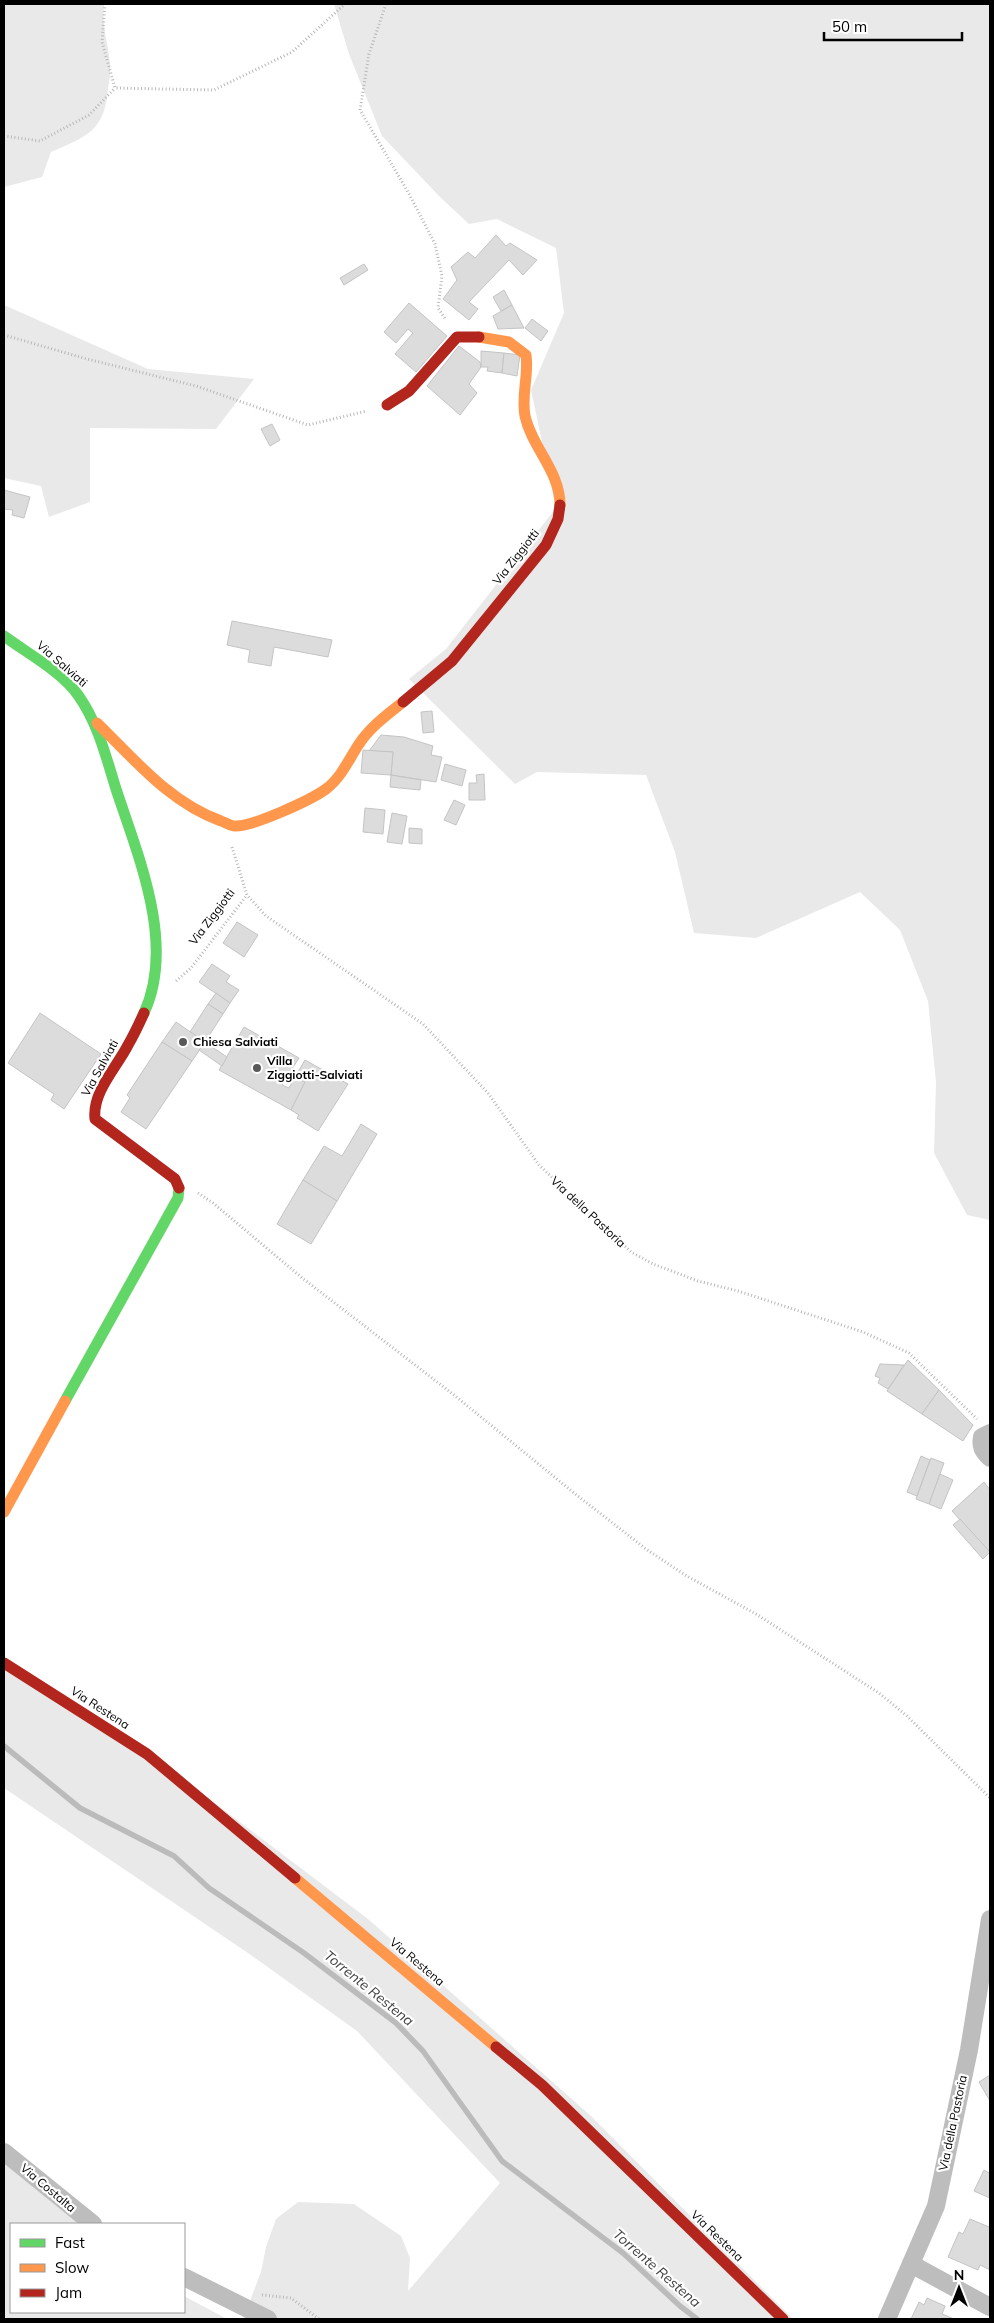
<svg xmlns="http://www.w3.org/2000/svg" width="994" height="2323" font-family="Mulish,sans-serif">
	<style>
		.green { fill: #e9e9e9 }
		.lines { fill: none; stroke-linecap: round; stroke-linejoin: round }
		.stream { stroke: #bbb; stroke-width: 5.5 }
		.building { fill: #dcdcdc; stroke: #c4c4c4 }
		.path { stroke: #b8b8b8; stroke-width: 3; stroke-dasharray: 1 2.5; stroke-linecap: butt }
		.street { stroke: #bdbdbd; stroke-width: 18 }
		.fast { stroke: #63d668; stroke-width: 11 }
		.slow { stroke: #ff974d; stroke-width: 11 }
		.jam { stroke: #b3261e; stroke-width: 11 }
		.poi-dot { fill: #595959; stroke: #fff; stroke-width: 2 }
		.labels { text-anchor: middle; stroke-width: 4.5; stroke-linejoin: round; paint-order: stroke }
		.street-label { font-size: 12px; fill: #000; stroke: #fff }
		.poi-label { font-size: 12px; font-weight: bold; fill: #000; stroke: #fff; text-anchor: start }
		.water-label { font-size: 14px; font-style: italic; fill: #3f3f3f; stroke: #fff }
	</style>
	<rect width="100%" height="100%" fill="#fff"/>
	<g class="green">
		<path d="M4 4H104C101 25 109 45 110 65 111 73 109 81 108 89 104 132 87 136 51 152L42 177 4 187Z"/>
		<polygon points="334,4 990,4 990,1220 967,1215 934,1153 936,1082 928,1001 900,930 860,892 756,938 694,933 675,852 646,775 537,772 515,784 409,679 446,649 556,508 531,390 564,313 556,248 497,219 469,224 441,198 382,136 349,54"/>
		<polygon points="4,305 148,369 254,379 216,429 90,428 90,502 49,517 41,486 4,478"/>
		<polygon points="4,1659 162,1763 368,1919 591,2116 793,2319 243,2319 261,2272 266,2247 276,2219 298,2202 354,2204 401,2236 410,2258 408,2291 500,2183 357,2031 248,1953 4,1788"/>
		<polygon points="4,2158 90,2224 11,2224 11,2312 184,2312 184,2296 227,2319 4,2319"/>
	</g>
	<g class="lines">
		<polyline class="stream" points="4,1746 80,1808 174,1856 209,1888 304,1953 396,2023 423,2051 502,2161 623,2253 680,2306 697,2319"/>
	</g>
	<g class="building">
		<polygon points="496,235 506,246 510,243 537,260 523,275 509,260 469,302 478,309 469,320 443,299 457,280 451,267 468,252 475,258"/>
		<polygon points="364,264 368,270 344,285 340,278"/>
		<polygon points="504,290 512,305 501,311 493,297"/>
		<polygon points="409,303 447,336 416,372 395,354 413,333 408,329 396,343 384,332"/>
		<polygon points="512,305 524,328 498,329 493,316"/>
		<polygon points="532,319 548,331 541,341 525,328"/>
		<polygon points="459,346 480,362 481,367 469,384 477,393 460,415 427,386"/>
		<polygon points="481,351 504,353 502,373 487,371 488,367 481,367"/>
		<polygon points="504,353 520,355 517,376 502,373"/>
		<polygon points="272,424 280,440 270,446 261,429"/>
		<polygon points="4,490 30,497 24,518 12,515 13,510 4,509"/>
		<polygon points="232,621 332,640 328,657 274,647 271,666 248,662 250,650 227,645"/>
		<polygon points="432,711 434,732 423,733 421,712"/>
		<polygon points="381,735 404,737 433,746 431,755 442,757 436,782 391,775 393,752 369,751"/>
		<polygon points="363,750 393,752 391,775 361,773"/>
		<polygon points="445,764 466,770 462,786 441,780"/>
		<polygon points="484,774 485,800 469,800 469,783 477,783 476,775"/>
		<polygon points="391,775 421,780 420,790 390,787"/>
		<polygon points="454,800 465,805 456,825 444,820"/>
		<polygon points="365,808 385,810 383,834 363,832"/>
		<polygon points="392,813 407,816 402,844 387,842"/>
		<polygon points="409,828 422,829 422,844 409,843"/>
		<polygon points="237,922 258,935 244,957 223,943"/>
		<polygon points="212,964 230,976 226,982 239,990 230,1003 199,982"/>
		<polygon points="216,993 230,1003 223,1014 208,1004"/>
		<polygon points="208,1004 223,1014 205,1042 190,1032"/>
		<polygon points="40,1013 101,1054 64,1109 51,1100 54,1094 8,1063"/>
		<polygon points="176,1022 205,1042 192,1061 162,1042"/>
		<polygon points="244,1027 299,1058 282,1085 289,1088 295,1077 305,1082 291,1110 219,1070"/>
		<polygon points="162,1042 192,1061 146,1129 121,1112 130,1098 127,1095"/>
		<polygon points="205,1042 227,1057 222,1066 199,1050"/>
		<polygon points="305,1060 348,1084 318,1131 297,1118 299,1115 291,1110 305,1082 295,1077"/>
		<polygon points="361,1124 377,1134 337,1201 303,1180 324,1146 342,1156"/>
		<polygon points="303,1180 337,1201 311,1244 277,1224"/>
		<polygon points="908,1360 939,1390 922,1414 887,1391"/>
		<polygon points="880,1364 904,1365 888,1389 878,1383 880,1378 875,1376"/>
		<polygon points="939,1390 973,1425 963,1441 922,1414"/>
		<polygon points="921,1456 930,1460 917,1496 907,1492"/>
		<polygon points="931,1458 944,1463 929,1504 916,1499"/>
		<polygon points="940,1474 953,1480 941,1509 929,1504"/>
		<polygon points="984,1482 990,1490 990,1553 952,1511"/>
		<polygon points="960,1519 990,1552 983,1559 953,1525"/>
		<polygon points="990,2075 990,2101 979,2082"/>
		<polygon points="984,2170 989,2173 990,2171 990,2198 974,2191"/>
		<polygon points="970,2219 989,2227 990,2225 990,2270 980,2265 978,2270 948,2257 959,2232 963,2234"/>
		<polygon points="927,2298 945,2306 942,2314 954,2319 911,2319 919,2302 924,2305"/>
	</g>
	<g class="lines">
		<g class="path">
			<polyline points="105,4 102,42 115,88 214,90 292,52 345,4"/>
			<polyline points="386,4 369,54 360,110 408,192 435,244 442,276 438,308 446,320"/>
			<polyline points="4,136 40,141 89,115 115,88"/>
			<polyline points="4,335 87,359 196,386 308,425 367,411"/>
			<polyline points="232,847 247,895 266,916 423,1024 488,1093 539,1165 631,1252 653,1264 698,1281 738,1291 863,1332 909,1353 977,1419"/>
			<polyline points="176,981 191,968 247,895"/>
			<polyline points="198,1193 213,1203 301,1277 454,1395 574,1493 646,1549 685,1575 756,1614 879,1693 907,1716 990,1798"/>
			<polyline points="262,2295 291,2298 319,2319"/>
		</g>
		<g class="street">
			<path d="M990 1433 982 1437C980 1447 983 1451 990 1458"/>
			<polyline points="4,2152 93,2224"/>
			<polyline points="911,2264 990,2307"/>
			<polyline points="184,2277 268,2319"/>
			<polyline points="887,2319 936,2206 969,2050 990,1919"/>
		</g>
		<g class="fast">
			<path d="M4 636C27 653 62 672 78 695 98 723 106 757 116 789 138 856 176 944 144 1013"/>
			<polyline points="65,1401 178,1198 179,1188"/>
		</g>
		<g class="slow">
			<path d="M479 337 509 342 526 355C529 375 521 395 525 416 532 448 560 471 560 505"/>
			<path d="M97 723C134 759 170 803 221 821 225 822 230 826 235 826 252 827 311 800 326 789 341 778 349 759 359 744 370 727 388 714 403 702"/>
			<polyline points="4,1512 65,1401"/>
			<polyline points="295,1878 496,2047"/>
		</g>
		<g class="jam">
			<polyline points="387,405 409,391 457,337 479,337"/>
			<polyline points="403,702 452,661 546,545 558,519 560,505"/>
			<path d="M144 1013C139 1024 134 1035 128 1045 117 1067 92 1092 95 1119L175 1179 179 1188"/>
			<polyline points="4,1663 147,1754 295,1878"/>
			<polyline points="496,2047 542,2085 783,2319"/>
		</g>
	</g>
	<g class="poi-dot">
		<circle cx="183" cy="1042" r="5"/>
		<circle cx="257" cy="1068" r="5"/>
	</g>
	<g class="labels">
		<g class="street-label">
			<text transform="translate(516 557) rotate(-52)" y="4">Via Ziggiotti</text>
			<text transform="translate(62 664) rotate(41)" y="4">Via Salviati</text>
			<text transform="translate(212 917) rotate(-53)" y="4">Via Ziggiotti</text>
			<text transform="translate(100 1068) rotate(-61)" y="4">Via Salviati</text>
			<text transform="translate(588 1212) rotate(43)" y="4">Via della Pastoria</text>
			<text transform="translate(100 1708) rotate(33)" y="4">Via Restena</text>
			<text transform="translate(417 1962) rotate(40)" y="4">Via Restena</text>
			<text transform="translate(953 2123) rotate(-78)" y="4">Via della Pastoria</text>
			<text transform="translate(48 2188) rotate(40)" y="4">Via Costalta</text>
			<text transform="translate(717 2236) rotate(44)" y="4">Via Restena</text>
		</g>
		<g class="poi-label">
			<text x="193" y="1046">Chiesa Salviati</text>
			<text x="267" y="1065">Villa<tspan x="267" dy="14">Ziggiotti-Salviati</tspan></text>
		</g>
		<g class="water-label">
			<text transform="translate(369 1988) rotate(39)" y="5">Torrente Restena</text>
			<text transform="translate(657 2268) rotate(41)" y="5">Torrente Restena</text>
		</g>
	</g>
	<rect width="994" height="2323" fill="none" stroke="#000000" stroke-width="10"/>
	<rect x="10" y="2223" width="175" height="90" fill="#ffffff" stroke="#999999"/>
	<rect x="20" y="2239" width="25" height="8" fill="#63d668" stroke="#999999"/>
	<text x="55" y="2248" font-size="15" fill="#000000">Fast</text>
	<rect x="20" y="2264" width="25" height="8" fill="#ff974d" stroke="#999999"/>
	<text x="55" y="2273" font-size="15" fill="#000000">Slow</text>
	<rect x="20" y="2289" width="25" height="8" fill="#b3261e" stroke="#999999"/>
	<text x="55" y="2298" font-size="15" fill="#000000">Jam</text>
	<g transform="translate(959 2288)" stroke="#ffffff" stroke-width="4" paint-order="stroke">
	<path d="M0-4L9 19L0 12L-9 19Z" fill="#000000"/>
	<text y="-8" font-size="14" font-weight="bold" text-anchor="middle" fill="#000000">N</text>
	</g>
	<path d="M824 32v8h138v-8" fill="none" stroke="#000000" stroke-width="2.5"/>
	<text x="832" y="32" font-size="15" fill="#000000" stroke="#ffffff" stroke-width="4" paint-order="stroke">50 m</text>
</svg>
